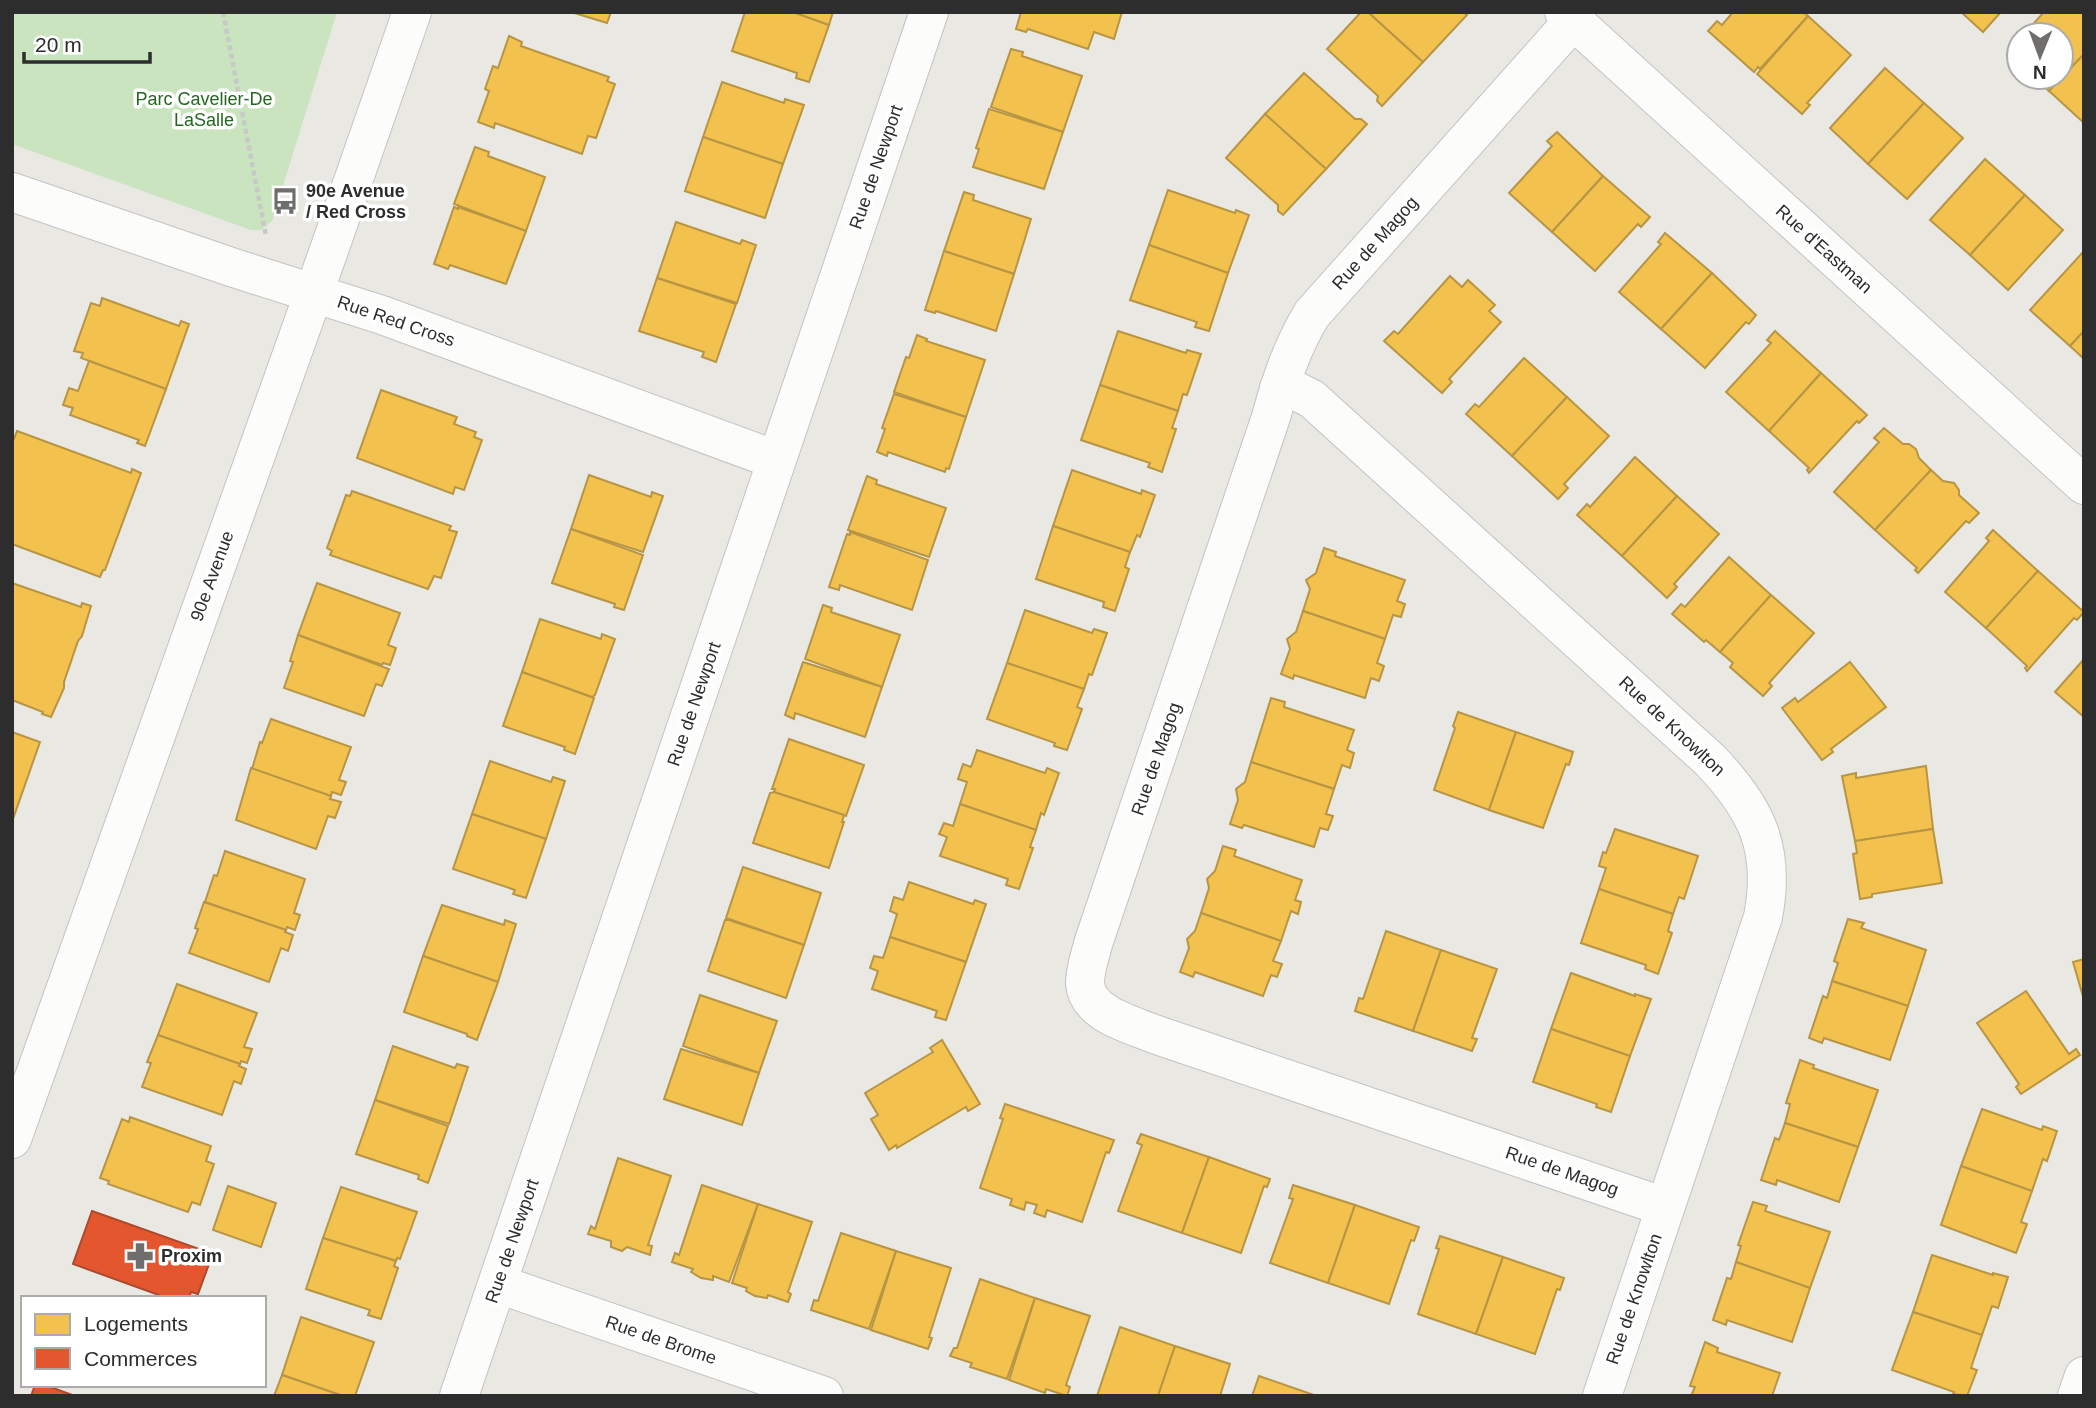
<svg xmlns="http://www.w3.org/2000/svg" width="2096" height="1408" font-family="Helvetica,sans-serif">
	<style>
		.green { fill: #c9e4be }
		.homes { fill: #f2c14e; stroke: #b79544; stroke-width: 2 }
		.shops { fill: #e4572e; stroke: #ad4a2e; stroke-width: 2 }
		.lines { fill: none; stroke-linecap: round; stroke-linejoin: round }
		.minor-casing { stroke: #c4c3c3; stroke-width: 40 }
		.tertiary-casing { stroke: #c4c3c3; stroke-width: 40 }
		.path { stroke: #c8c8c8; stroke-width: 4.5; stroke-dasharray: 5 3.5; stroke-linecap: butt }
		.minor { stroke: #fcfcfb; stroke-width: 38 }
		.tertiary { stroke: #fcfcfb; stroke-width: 38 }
		.labels { text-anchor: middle; stroke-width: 7; stroke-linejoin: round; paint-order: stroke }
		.park-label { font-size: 18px; fill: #256720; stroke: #fff }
		.street-label { font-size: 18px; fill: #2d2d2d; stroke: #fff }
		.poi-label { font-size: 18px; font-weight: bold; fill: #2d2d2d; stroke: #fff; text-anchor: start }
	</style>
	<rect width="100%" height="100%" fill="#eae8e3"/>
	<polygon class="green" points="12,12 337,12 272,221 261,230 251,230 12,144"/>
	<g class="homes">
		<polygon points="571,12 611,12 607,23"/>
		<polygon points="745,12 793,12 829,25 809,82 796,78 797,73 732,51"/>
		<polygon points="793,12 833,12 829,25"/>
		<polygon points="1021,12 1122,12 1114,39 1094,32 1088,49 1028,29 1026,32 1016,29"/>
		<polygon points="1361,12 1368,12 1423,62 1382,106 1377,101 1378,96 1327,49"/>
		<polygon points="1368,12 1463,12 1467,15 1423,62"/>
		<polygon points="1733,12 1803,12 1808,16 1760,69 1758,67 1754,72 1708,31 1717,21 1722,25"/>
		<polygon points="1961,12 2001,12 1983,32"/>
		<polygon points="2044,12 2084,12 2084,54 2049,91 2033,77 2061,77 2061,35 2023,35"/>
		<polygon points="1808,16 1851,55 1807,103 1810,105 1802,114 1757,74"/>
		<polygon points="509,36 522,42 521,46 609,77 607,81 615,84 596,138 588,136 582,154 495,123 494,128 478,122 489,91 485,89 493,66 498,68"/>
		<polygon points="2019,40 2019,65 2007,54"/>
		<polygon points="1011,49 1023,52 1022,56 1082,76 1063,132 991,107"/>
		<polygon points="2084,54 2084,123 2049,91"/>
		<polygon points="1885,68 1924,103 1868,164 1830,128"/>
		<polygon points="1304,73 1355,119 1361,119 1367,124 1326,169 1265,114"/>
		<polygon points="722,82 784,103 785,99 804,105 783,164 703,137"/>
		<polygon points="1924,103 1963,138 1907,199 1868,164"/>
		<polygon points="989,109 1063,132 1044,189 973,167 979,149 976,148"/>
		<polygon points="1265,114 1326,169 1283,215 1278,211 1278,205 1226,158"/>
		<polygon points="1557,132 1603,176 1552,232 1509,193 1552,146 1547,141"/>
		<polygon points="703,137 783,164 765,218 685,191"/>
		<polygon points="475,147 489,152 488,156 545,177 526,231 454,204"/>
		<polygon points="1985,159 2025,195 1970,255 1930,220"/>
		<polygon points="1603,176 1650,217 1641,227 1638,224 1595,271 1552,232"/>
		<polygon points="1168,190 1235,213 1236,210 1249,215 1228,273 1149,245"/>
		<polygon points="964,192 974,195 973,200 1031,219 1014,274 944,251"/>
		<polygon points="2025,195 2063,230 2008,290 1970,255"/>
		<polygon points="454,207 458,209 458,207 526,231 506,284 450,265 448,269 434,264"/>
		<polygon points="676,222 740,244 742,240 756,245 737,303 657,278"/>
		<polygon points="1665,233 1712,273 1661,329 1619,292 1661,244 1658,242"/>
		<polygon points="1149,245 1228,273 1209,331 1195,327 1197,322 1130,300"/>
		<polygon points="944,251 1014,274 996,331 936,311 935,313 925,310"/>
		<polygon points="2084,251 2084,331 2070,346 2030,310"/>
		<polygon points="1712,273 1756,315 1749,324 1746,322 1705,368 1661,329"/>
		<polygon points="1450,276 1462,287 1468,280 1495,305 1489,311 1501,322 1449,379 1452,382 1442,393 1384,341 1394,331 1398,334"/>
		<polygon points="657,278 736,304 716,362 702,357 704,352 639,331"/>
		<polygon points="102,298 179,326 181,321 189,324 166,389 81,358 83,353 74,351 91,303 100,306"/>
		<polygon points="1118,331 1186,353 1187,350 1201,354 1187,395 1183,394 1178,411 1100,385"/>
		<polygon points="1775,331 1821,373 1769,431 1726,392 1771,343 1767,340"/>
		<polygon points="2084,331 2084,359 2070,346"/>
		<polygon points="917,335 927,339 926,341 985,360 966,417 894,392 906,357 909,358"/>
		<polygon points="1524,358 1567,397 1512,456 1466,414 1475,404 1479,407"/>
		<polygon points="89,361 166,389 145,446 137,443 139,440 70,415 73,408 63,405 69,388 78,391"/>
		<polygon points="1821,373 1867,415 1859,423 1857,421 1809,473 1807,470 1809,468 1769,431"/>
		<polygon points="1100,385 1178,411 1172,428 1176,429 1162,472 1148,467 1150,463 1081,440"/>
		<polygon points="381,390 457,417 454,424 476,432 474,437 482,440 464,490 455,487 453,494 357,458"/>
		<polygon points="894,394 966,417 949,469 946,468 945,472 888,452 887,456 877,452 885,429 882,428"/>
		<polygon points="1567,397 1609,436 1564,484 1568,488 1558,499 1512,456"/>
		<polygon points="1884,428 1903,444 1909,444 1916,449 1919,458 1931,470 1875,530 1834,492 1879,442 1874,438"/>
		<polygon points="17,431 131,473 132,469 141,473 105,570 103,570 100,577 12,544 12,443"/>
		<polygon points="1635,457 1677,496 1622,556 1577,515 1587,504 1590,507"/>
		<polygon points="1072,470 1141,494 1142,490 1155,495 1140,537 1137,535 1130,552 1053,526"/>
		<polygon points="1931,470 1943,481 1954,483 1959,490 1959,495 1979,513 1969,523 1966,521 1918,573 1915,570 1917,568 1875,530"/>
		<polygon points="589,475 651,497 652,492 663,496 643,552 571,529"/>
		<polygon points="867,476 877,480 876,484 946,508 929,557 848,530"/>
		<polygon points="352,491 451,526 449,530 457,532 441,578 434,576 428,589 330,555 332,551 327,548 346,495 350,496"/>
		<polygon points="1677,496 1719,534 1674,584 1677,587 1667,598 1622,556"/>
		<polygon points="1053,526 1130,552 1125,567 1129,569 1115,611 1103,607 1104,602 1036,579"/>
		<polygon points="571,529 643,555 624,610 614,607 615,604 552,583"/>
		<polygon points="1993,530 2038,571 1986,628 1945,592 1989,541 1986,538"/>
		<polygon points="850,532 928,560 912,610 840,585 839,590 829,587 847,534 850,535"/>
		<polygon points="1324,548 1336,552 1335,556 1405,580 1397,601 1405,604 1401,617 1393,615 1385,639 1303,611 1310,589 1306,580 1316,573"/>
		<polygon points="1729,557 1771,595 1720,652 1706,640 1704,642 1672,614 1681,604 1685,607"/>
		<polygon points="2038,571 2084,612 2077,620 2074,618 2027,671 2025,668 2027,666 1986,628"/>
		<polygon points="12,583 81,607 82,603 91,606 82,636 78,641 64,682 64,688 51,717 42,714 43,712 12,700"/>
		<polygon points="317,583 400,613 388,645 396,648 390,665 383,663 382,665 298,635"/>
		<polygon points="1771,595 1814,633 1769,683 1772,686 1763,696 1730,667 1733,663 1720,652"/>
		<polygon points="823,605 832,608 831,612 900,635 882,687 805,659"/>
		<polygon points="1025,610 1092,633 1094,629 1107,633 1092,675 1089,674 1084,689 1007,663"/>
		<polygon points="1303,611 1385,639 1377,663 1384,666 1379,681 1371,678 1365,698 1294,675 1293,679 1281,674 1290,649 1287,639 1296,632"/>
		<polygon points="540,619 601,639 602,634 615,639 595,695 592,697 522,672"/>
		<polygon points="298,635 389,669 382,686 376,684 364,716 284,688 293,662 290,661"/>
		<polygon points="2084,659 2084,717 2055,692"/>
		<polygon points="803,662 882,687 865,737 795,713 794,719 785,715"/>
		<polygon points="1850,662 1886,707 1831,749 1833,752 1822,760 1782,708 1795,698 1798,702"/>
		<polygon points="1007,663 1084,689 1077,707 1082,709 1067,750 1054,746 1055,743 987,719"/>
		<polygon points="522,672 594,698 575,754 564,750 565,747 503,726"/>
		<polygon points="1271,698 1285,702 1284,707 1354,730 1347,750 1354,753 1350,768 1342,765 1334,789 1251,762"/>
		<polygon points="1458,712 1516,732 1489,810 1434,790 1455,728 1453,726"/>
		<polygon points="271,719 351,747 339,780 346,782 341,795 332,792 331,796 252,769 260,742 262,743"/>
		<polygon points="12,732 40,742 13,819 12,819"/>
		<polygon points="1516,732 1573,752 1569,765 1566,764 1543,828 1489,810"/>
		<polygon points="789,739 864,765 846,816 774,792 775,789 772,789"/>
		<polygon points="977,750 1045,773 1047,768 1059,773 1044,815 1041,813 1036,830 960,804 967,782 958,779 963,764 971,767"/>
		<polygon points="490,761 551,782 553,777 565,781 546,839 472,814"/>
		<polygon points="1251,762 1334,789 1326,814 1333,816 1328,830 1320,828 1314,847 1244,825 1242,828 1230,824 1238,800 1236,789 1245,782"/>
		<polygon points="1926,766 1933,829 1855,841 1842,776 1856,773 1856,778"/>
		<polygon points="251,768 331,796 330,799 341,802 335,818 328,816 316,849 236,820"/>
		<polygon points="774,792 844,815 842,822 844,822 829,868 753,843 770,793"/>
		<polygon points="960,804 1036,830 1030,847 1033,848 1019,889 1006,885 1008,879 940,856 947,837 939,834 944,823 953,826"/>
		<polygon points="472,814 546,839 526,898 513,894 515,890 453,869"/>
		<polygon points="1615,829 1698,856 1684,899 1679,897 1673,914 1599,889 1606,868 1599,866 1603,852 1606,853"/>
		<polygon points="1933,829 1942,883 1872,894 1872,897 1860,899 1853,854 1857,853 1855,841"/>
		<polygon points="1223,846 1236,850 1234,856 1302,880 1295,900 1301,902 1298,914 1291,911 1281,941 1201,913 1209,888 1207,879 1215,871"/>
		<polygon points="225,851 305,879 294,913 300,915 295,930 287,927 286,930 205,902 214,875 217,876"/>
		<polygon points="743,867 821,893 804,945 726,918"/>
		<polygon points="909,882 973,904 975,900 986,904 966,962 890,937 897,914 890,911 894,897 903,900"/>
		<polygon points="1599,889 1673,914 1668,931 1672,933 1658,974 1645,969 1646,965 1581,943"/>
		<polygon points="204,902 286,930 285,932 293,935 288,951 281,948 269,982 189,953 198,929 195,928"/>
		<polygon points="442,905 504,925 505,920 516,924 498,982 423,956"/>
		<polygon points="1201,913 1281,941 1273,961 1282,964 1277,977 1271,975 1263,996 1195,972 1193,977 1180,972 1189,948 1187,939 1195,931"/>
		<polygon points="1848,919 1864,923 1861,928 1926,950 1908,1006 1832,981 1838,963 1834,961"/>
		<polygon points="725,920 729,920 804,945 786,998 708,971"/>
		<polygon points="1386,931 1441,950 1413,1031 1355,1011 1359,998 1363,999"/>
		<polygon points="890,937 966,962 946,1020 935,1017 937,1011 872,989 878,971 870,968 874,956 883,958"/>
		<polygon points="1441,950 1497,969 1472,1038 1477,1039 1472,1051 1413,1031"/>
		<polygon points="423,956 498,982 477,1040 467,1036 467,1034 404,1012"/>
		<polygon points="2084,959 2084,1000 2073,962"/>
		<polygon points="1571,973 1635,996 1635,994 1651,999 1630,1056 1551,1029"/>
		<polygon points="1832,981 1908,1006 1890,1060 1824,1038 1822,1043 1809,1038 1823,996 1827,998"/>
		<polygon points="177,984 257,1013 244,1047 252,1049 247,1063 241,1061 240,1064 158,1035"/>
		<polygon points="2026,991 2069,1054 2076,1049 2080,1055 2021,1094 2016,1087 2019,1084 1977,1023"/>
		<polygon points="700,995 777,1021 759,1073 683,1046"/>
		<polygon points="1551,1029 1630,1056 1611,1112 1596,1107 1597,1104 1533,1082"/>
		<polygon points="158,1035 240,1064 239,1066 246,1069 241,1084 234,1081 222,1115 142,1087 151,1063 147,1062"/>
		<polygon points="942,1040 980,1104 968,1111 966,1107 897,1148 896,1145 889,1150 871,1119 878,1115 865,1093 933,1052 930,1048"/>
		<polygon points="393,1046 455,1068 457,1064 468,1067 449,1124 375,1100"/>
		<polygon points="681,1049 759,1073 742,1125 664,1099"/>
		<polygon points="1800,1060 1814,1065 1813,1068 1878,1090 1858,1147 1785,1123 1790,1104 1786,1103"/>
		<polygon points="375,1100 448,1126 428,1183 418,1179 419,1175 356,1154"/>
		<polygon points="1005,1104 1114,1140 1109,1153 1106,1152 1082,1222 1047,1210 1045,1217 1034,1213 1037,1205 1026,1202 1024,1210 1010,1205 1012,1199 980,1188 1003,1119 1000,1118"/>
		<polygon points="1982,1109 2042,1130 2043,1126 2057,1131 2047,1161 2043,1159 2032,1191 1961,1166"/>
		<polygon points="130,1117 211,1146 206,1161 214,1164 200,1205 192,1202 188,1212 108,1184 109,1181 100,1178 122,1119 129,1122"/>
		<polygon points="1785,1123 1858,1147 1839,1202 1777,1180 1776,1185 1761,1180 1775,1138 1779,1140"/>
		<polygon points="1141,1134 1209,1157 1182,1233 1118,1211 1142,1145 1137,1143"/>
		<polygon points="1209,1157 1270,1179 1267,1187 1264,1186 1241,1253 1182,1233"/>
		<polygon points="618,1158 671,1176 648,1245 652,1246 650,1255 627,1247 622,1251 611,1247 611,1241 588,1234 591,1226 595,1229"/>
		<polygon points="1961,1166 2032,1191 2021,1222 2027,1224 2016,1253 1941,1225"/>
		<polygon points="702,1185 758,1204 729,1282 713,1276 713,1280 701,1278 691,1272 693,1269 672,1262 675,1253 679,1255"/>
		<polygon points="1293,1185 1355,1205 1328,1283 1270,1263 1293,1199 1289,1198"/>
		<polygon points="228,1186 276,1203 261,1247 213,1230"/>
		<polygon points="341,1187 417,1212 400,1259 397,1258 396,1261 323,1238"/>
		<polygon points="1753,1202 1767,1206 1765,1211 1830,1232 1810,1288 1736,1262 1741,1246 1738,1245"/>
		<polygon points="758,1204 812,1222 788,1292 791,1294 788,1302 768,1295 767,1298 755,1296 746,1291 747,1288 732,1283"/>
		<polygon points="1355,1205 1419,1227 1414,1241 1411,1240 1389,1304 1328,1283"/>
		<polygon points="841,1233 896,1251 869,1329 811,1310 814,1300 818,1301"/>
		<polygon points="1440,1236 1503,1257 1476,1334 1418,1314 1439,1249 1436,1248"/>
		<polygon points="323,1238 396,1261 394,1266 398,1268 381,1319 368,1315 370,1310 306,1289"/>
		<polygon points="896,1251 951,1268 929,1337 932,1338 928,1349 871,1330"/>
		<polygon points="1932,1255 1993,1275 1993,1273 2008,1277 1998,1308 1992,1306 1982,1335 1913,1312"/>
		<polygon points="1503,1257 1564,1278 1560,1290 1557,1289 1535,1354 1476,1334"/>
		<polygon points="1736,1262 1810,1288 1792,1342 1727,1320 1726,1325 1713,1320 1727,1278 1731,1279"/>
		<polygon points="980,1279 1035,1298 1007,1379 970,1367 972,1363 950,1356 954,1348 957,1348"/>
		<polygon points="1035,1298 1090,1316 1066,1385 1070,1387 1067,1396 1046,1389 1045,1393 1009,1380"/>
		<polygon points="1913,1312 1982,1335 1971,1368 1977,1370 1967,1396 1953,1394 1954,1392 1892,1370"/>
		<polygon points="301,1317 374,1342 355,1396 343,1396 282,1375"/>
		<polygon points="1120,1327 1175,1346 1158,1396 1092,1396 1097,1396"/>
		<polygon points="1705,1342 1718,1348 1717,1352 1780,1373 1772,1396 1691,1396 1695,1387 1690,1386"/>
		<polygon points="1175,1346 1230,1364 1220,1396 1158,1396"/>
		<polygon points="282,1375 343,1396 274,1396"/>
		<polygon points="1259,1376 1314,1395 1314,1396 1252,1396"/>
	</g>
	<g class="shops">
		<polygon points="92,1211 205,1251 202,1261 209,1264 198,1294 191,1292 189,1298 167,1298 73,1264"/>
		<polygon points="35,1385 45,1385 75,1396 31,1396"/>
	</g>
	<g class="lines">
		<defs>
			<g id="minor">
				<polyline points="1564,12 2084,485"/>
				<path d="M1573 21 1312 314C1292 347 1281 380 1271 417L1093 944C1090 956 1085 970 1085 983 1087 1014 1130 1024 1154 1034L1665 1207"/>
				<polyline points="12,192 234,268 382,315 776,460"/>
				<path d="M1279 388 1296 391 1312 399 1710 760C1757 809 1776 849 1763 917L1602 1396"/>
				<polyline points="498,1284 824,1396"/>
				<polyline points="459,1396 929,12"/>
				<polyline points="2077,1396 2084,1376"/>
			</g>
			<polyline id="tertiary" points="12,1139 328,253 412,12"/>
		</defs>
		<use href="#minor" class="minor-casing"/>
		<use href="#tertiary" class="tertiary-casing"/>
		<polyline class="path" points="223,12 266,236"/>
		<use href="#minor" class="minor"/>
		<use href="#tertiary" class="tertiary"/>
	</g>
	<defs>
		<symbol id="bus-bare" viewBox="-9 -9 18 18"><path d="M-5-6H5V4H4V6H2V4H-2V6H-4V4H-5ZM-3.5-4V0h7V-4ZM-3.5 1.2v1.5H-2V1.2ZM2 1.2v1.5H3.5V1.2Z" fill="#6f6e6d" stroke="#fff" stroke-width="2.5" paint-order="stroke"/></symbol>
		<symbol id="pharmacy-bare" viewBox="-9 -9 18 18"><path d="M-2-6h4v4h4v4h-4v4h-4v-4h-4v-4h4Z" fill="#6f6e6d" stroke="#fff" stroke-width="2.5" paint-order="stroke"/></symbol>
	</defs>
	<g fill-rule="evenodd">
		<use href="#bus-bare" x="266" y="182" width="38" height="38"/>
		<use href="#pharmacy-bare" x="121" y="1237" width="38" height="38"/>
	</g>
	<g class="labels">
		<g class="park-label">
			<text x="204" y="105">Parc Cavelier-De<tspan x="204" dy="21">LaSalle</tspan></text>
		</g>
		<g class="street-label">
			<text transform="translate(876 167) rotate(-71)" y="6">Rue de Newport</text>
			<text transform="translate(1375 243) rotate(-48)" y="6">Rue de Magog</text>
			<text transform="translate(1824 249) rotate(42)" y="6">Rue d'Eastman</text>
			<text transform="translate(396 321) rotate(19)" y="6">Rue Red Cross</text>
			<text transform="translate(212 576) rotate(-70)" y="6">90e Avenue</text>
			<text transform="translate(694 704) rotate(-71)" y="6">Rue de Newport</text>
			<text transform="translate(1672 726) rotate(43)" y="6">Rue de Knowlton</text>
			<text transform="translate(1156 759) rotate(-71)" y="6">Rue de Magog</text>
			<text transform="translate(1562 1171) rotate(19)" y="6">Rue de Magog</text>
			<text transform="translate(512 1241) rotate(-71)" y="6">Rue de Newport</text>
			<text transform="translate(1634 1299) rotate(-71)" y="6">Rue de Knowlton</text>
			<text transform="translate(661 1340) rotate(19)" y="6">Rue de Brome</text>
		</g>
		<g class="poi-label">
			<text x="306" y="197">90e Avenue<tspan x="306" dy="21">/ Red Cross</tspan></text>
			<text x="161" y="1262">Proxim</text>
		</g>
	</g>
	<rect width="2096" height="1408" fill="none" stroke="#2d2d2d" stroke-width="28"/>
	<rect x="21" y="1296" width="245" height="91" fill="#ffffff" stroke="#ababab" stroke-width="2"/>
	<rect x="35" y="1314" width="35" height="21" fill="#f2c14e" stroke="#ababab" stroke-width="2"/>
	<text x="84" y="1331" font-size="21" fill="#2d2d2d">Logements</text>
	<rect x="35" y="1348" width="35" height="21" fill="#e4572e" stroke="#ababab" stroke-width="2"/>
	<text x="84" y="1366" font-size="21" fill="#2d2d2d">Commerces</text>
	<g transform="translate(2040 56) rotate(181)"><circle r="33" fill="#ffffff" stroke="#ababab" stroke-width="2"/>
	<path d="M0-5L12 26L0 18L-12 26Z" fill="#6f6e6d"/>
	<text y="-10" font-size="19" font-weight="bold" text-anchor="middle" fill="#2d2d2d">N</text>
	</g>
	<path d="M24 52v10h126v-10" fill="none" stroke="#2d2d2d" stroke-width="3.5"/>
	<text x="35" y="52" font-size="21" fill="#2d2d2d" stroke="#ffffff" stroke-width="5" paint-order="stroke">20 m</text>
</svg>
